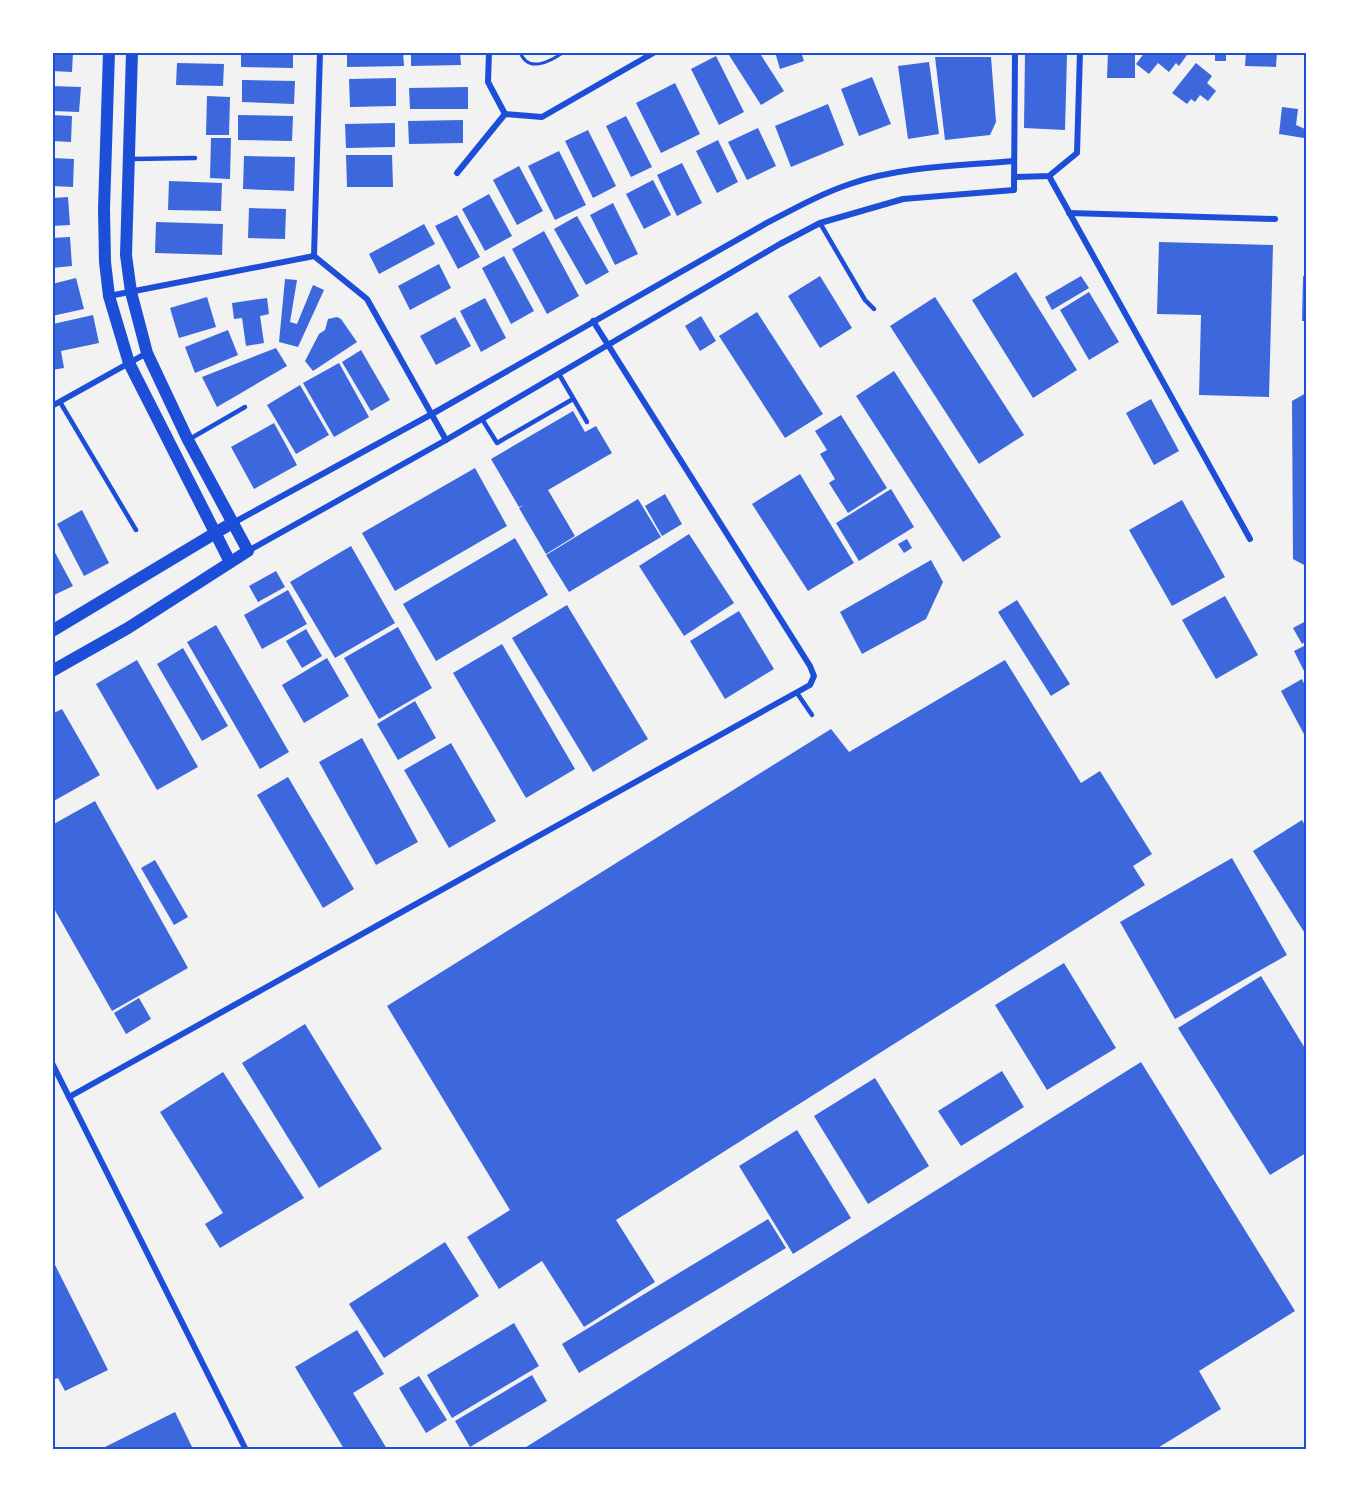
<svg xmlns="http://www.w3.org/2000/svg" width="1359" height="1502" font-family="'Golos Text',sans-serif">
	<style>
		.building { fill: #3d67dc }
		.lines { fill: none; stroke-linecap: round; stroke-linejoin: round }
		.path { stroke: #1d4ed8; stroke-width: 3 }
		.service { stroke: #1d4ed8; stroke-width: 4.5 }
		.minor { stroke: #1d4ed8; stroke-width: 6 }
		.secondary { stroke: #1d4ed8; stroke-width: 12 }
		.neatline { fill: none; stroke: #1d4ed8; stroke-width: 2 }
	</style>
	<rect width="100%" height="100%" fill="#f2f2f2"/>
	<g class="building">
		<polygon points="52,52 73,52 72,72 52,71"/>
		<polygon points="241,52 293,52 293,68 241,67"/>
		<polygon points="347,52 403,52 404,66 347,67"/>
		<polygon points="411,52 460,52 461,65 411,66"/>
		<polygon points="727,52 759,52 784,91 761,105"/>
		<polygon points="775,52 801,52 804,61 780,69"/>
		<polygon points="1108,52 1135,52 1135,78 1107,78"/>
		<polygon points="1145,52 1159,54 1189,52 1179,66 1176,63 1169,72 1158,63 1149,74 1136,64"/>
		<rect x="1215" y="52" width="11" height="9"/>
		<polygon points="1246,52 1277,52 1276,67 1245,66"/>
		<polygon points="1025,54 1067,55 1065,130 1024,128"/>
		<polygon points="716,56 744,112 719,125 691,69"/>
		<polygon points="935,57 991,57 996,122 990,135 945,140"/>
		<polygon points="929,62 939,134 908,139 898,66"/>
		<polygon points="177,63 224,64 223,86 176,85"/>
		<polygon points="1196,63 1212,76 1207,83 1216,91 1208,101 1200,95 1195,102 1191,99 1187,104 1172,93"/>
		<polygon points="872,77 891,124 859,136 841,89"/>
		<polygon points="396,78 396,106 350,107 349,79"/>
		<polygon points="242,80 295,81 294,104 242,102"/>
		<polygon points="675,83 700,134 661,153 636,103"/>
		<polygon points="52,86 81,87 79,112 52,111"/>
		<polygon points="468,87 468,109 410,109 409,88"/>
		<polygon points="207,96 230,97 229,135 206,135"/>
		<polygon points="828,104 844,145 791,167 775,126"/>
		<polygon points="1282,107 1298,109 1296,125 1305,129 1304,138 1279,134"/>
		<polygon points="52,115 72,116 71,142 52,141"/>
		<polygon points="238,115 293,116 292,141 238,140"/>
		<polygon points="626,116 652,167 631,177 606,126"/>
		<polygon points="463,120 463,143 409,144 408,121"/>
		<polygon points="395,123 395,147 346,148 345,124"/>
		<polygon points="758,128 776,166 747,180 728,142"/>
		<polygon points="588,130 616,186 593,198 565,141"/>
		<polygon points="211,138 231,138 230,179 210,178"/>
		<polygon points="718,140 738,182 717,193 696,151"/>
		<polygon points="559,151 586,205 555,220 528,166"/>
		<polygon points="346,155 392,155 393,187 347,187"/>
		<polygon points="244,156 295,157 294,191 243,189"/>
		<polygon points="52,158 74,159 73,187 52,186"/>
		<polygon points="682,163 702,203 677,216 657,175"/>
		<polygon points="519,166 543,211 517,225 493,180"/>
		<polygon points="653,180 671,215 644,229 626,194"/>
		<polygon points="169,181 222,183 221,211 168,210"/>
		<polygon points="489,194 512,236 485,251 462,209"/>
		<polygon points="68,197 70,225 52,226 52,198"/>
		<polygon points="613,203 638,254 615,265 590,215"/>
		<polygon points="249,208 286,209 285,239 248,238"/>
		<polygon points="457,215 480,257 458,269 435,226"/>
		<polygon points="577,216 609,272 586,285 554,229"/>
		<polygon points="156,222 223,224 222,255 155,253"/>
		<polygon points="424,224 435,244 379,274 369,254"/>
		<polygon points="544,231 579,296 547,314 512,249"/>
		<polygon points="70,237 72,266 52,268 52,238"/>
		<polygon points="1159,242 1273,245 1269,397 1199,395 1201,315 1157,314"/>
		<polygon points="504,256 534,311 511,324 482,268"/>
		<polygon points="439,264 451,288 410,310 398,286"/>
		<polygon points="1016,272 1077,370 1033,398 972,300"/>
		<polygon points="820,276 852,328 820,348 788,296"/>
		<polygon points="1081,276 1089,288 1052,310 1045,297"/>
		<polygon points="1303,276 1306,277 1306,321 1302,321"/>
		<polygon points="76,278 84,309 52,316 52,284"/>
		<polygon points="285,279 297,280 290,322 297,324 313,285 324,290 298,347 279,342"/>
		<polygon points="1089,292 1119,342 1089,360 1060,310"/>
		<polygon points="207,297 216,327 179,338 170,308"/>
		<polygon points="935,297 1024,435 979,464 890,326"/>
		<polygon points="267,298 269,314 260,316 264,343 246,346 242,318 234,319 232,303"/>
		<polygon points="485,298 506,338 481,352 460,311"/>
		<polygon points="757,312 823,414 785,438 719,336"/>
		<polygon points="93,315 99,343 61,351 64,368 52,370 52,333 55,332 53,324"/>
		<polygon points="701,316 716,341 700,351 685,326"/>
		<polygon points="337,317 341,319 357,342 313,371 305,361 319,334 325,330 328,319"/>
		<polygon points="455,317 471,346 436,365 420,336"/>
		<polygon points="228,330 238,355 195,373 185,347"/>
		<polygon points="276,348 287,366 217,407 202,377"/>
		<polygon points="361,350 390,400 371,411 342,362"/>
		<polygon points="339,363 369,417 334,437 303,383"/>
		<polygon points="894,371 1001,537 963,562 856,396"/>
		<polygon points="300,385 329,435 296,454 267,405"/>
		<polygon points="1306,393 1306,566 1293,559 1292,401"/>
		<polygon points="1151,399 1179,451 1154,465 1126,413"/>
		<polygon points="573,411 585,432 596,426 612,453 548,490 575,536 546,554 519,508 524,505 519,507 491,459"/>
		<polygon points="841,415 887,488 848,513 829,483 835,479 820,454 827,450 815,431"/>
		<polygon points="274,423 297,465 254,489 231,447"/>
		<polygon points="475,468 507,526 395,591 362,533"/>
		<polygon points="800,474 854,563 808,591 752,504"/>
		<polygon points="891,489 914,527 859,561 836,523"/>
		<polygon points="665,494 682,524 662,536 645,506"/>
		<polygon points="638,499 661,537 569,592 546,555"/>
		<polygon points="1182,500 1225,577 1172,606 1129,530"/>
		<polygon points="82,510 109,563 84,576 57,524"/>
		<polygon points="689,534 734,603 684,636 639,566"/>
		<polygon points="515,538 548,595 436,661 403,604"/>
		<polygon points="907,539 912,548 904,553 898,544"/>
		<polygon points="351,546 395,623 335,658 290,582"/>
		<polygon points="52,547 73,586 52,596"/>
		<polygon points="931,560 943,582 926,619 862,654 840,612"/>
		<polygon points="276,571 285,587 258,602 249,586"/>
		<polygon points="288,590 307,624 262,649 244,615"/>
		<polygon points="1225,596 1258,655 1216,679 1182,620"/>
		<polygon points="1017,600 1070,684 1051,696 998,612"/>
		<polygon points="567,605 648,739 593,772 512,638"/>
		<polygon points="739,611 774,669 725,699 690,641"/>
		<polygon points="1306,621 1306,641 1302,644 1293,628"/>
		<polygon points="216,625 289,752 260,769 187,642"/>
		<polygon points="398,627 432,688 379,719 344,658"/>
		<polygon points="306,629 322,656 302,668 286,641"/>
		<polygon points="502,644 575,769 526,798 453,673"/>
		<polygon points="1306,645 1306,675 1294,651"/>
		<polygon points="183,648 228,726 202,741 157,664"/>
		<polygon points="327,658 349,696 304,723 282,685"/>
		<polygon points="137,660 198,767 157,790 96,684"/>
		<polygon points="1005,660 1081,783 1100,771 1152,854 1133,866 1145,885 616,1220 655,1282 584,1327 542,1261 499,1289 467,1237 510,1210 387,1006 831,729 849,752"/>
		<polygon points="1302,679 1306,688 1306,738 1281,691"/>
		<polygon points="415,701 436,738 398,760 377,724"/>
		<polygon points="62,709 100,775 52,802 52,714"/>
		<polygon points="362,738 418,842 376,865 319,762"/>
		<polygon points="451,743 496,821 449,848 404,770"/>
		<polygon points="288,777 354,889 323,908 257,795"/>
		<polygon points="95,801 188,968 112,1011 52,905 52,825"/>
		<polygon points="1302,820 1306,827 1306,935 1253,851"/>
		<polygon points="1232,858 1287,955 1175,1019 1120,922"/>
		<polygon points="155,860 188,917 174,925 141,868"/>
		<polygon points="1064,963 1116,1048 1047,1090 995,1005"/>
		<polygon points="1261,976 1306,1050 1306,1153 1270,1175 1178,1028"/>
		<polygon points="139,998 151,1019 126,1034 114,1013"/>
		<polygon points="305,1024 382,1149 319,1188 242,1063"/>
		<polygon points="1141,1062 1295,1311 1199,1371 1221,1409 1156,1449 523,1449"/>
		<polygon points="1002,1071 1024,1107 961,1146 938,1111"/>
		<polygon points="223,1072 304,1198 220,1248 205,1224 223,1213 160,1112"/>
		<polygon points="875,1078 929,1166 868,1204 814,1116"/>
		<polygon points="797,1130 851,1218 793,1254 739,1166"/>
		<polygon points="768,1219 786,1248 579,1373 562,1344"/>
		<polygon points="445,1242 479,1296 384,1358 349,1304"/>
		<polygon points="52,1259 108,1370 65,1391 58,1378 52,1380"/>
		<polygon points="514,1323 539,1366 452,1418 427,1375"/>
		<polygon points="357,1330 384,1374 353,1393 387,1449 344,1449 295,1367"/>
		<polygon points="532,1375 547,1401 470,1447 455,1421"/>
		<polygon points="419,1376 447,1420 426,1433 399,1388"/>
		<polygon points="175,1412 193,1449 101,1449"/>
	</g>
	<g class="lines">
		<path class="path" d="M520 52C528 74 551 61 564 52"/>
		<g class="service">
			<polyline points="132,159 195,158"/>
			<polyline points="820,223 865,300 874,309"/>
			<polyline points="559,374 587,422"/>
			<polyline points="60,402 136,530"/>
			<polyline points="482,419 497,443 573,399"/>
			<polyline points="188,440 245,407"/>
			<polyline points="797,693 812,715"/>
		</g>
		<g class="minor">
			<polyline points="489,52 488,82 505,114 542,117 655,52"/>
			<polyline points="457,173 505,114"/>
			<polyline points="1049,176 1250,539"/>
			<polyline points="1014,177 1049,176 1077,153 1080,52"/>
			<polyline points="1069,213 1275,219"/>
			<polyline points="314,256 320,52"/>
			<polyline points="109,296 314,256 367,299 446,440"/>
			<polyline points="52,406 147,353"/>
			<path d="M233 523 432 414 763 225C792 210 820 194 850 184 902 166 960 166 1014 161"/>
			<polyline points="248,551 446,440 780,244 820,223 903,199 1014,190 1015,52"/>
			<polyline points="52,1063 246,1450"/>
			<polyline points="69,1097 810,685 814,676 810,666 593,321"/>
		</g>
		<g class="secondary">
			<polyline points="109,52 104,209 105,262 109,296 129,363 230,562"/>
			<polyline points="52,631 232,523"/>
			<polyline points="52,671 128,628 248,551 188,440 147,353 131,292 126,255 132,52"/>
		</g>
	</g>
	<rect width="1359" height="1502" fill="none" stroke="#ffffff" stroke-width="108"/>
	<rect x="54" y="54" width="1251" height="1394" class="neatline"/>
</svg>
